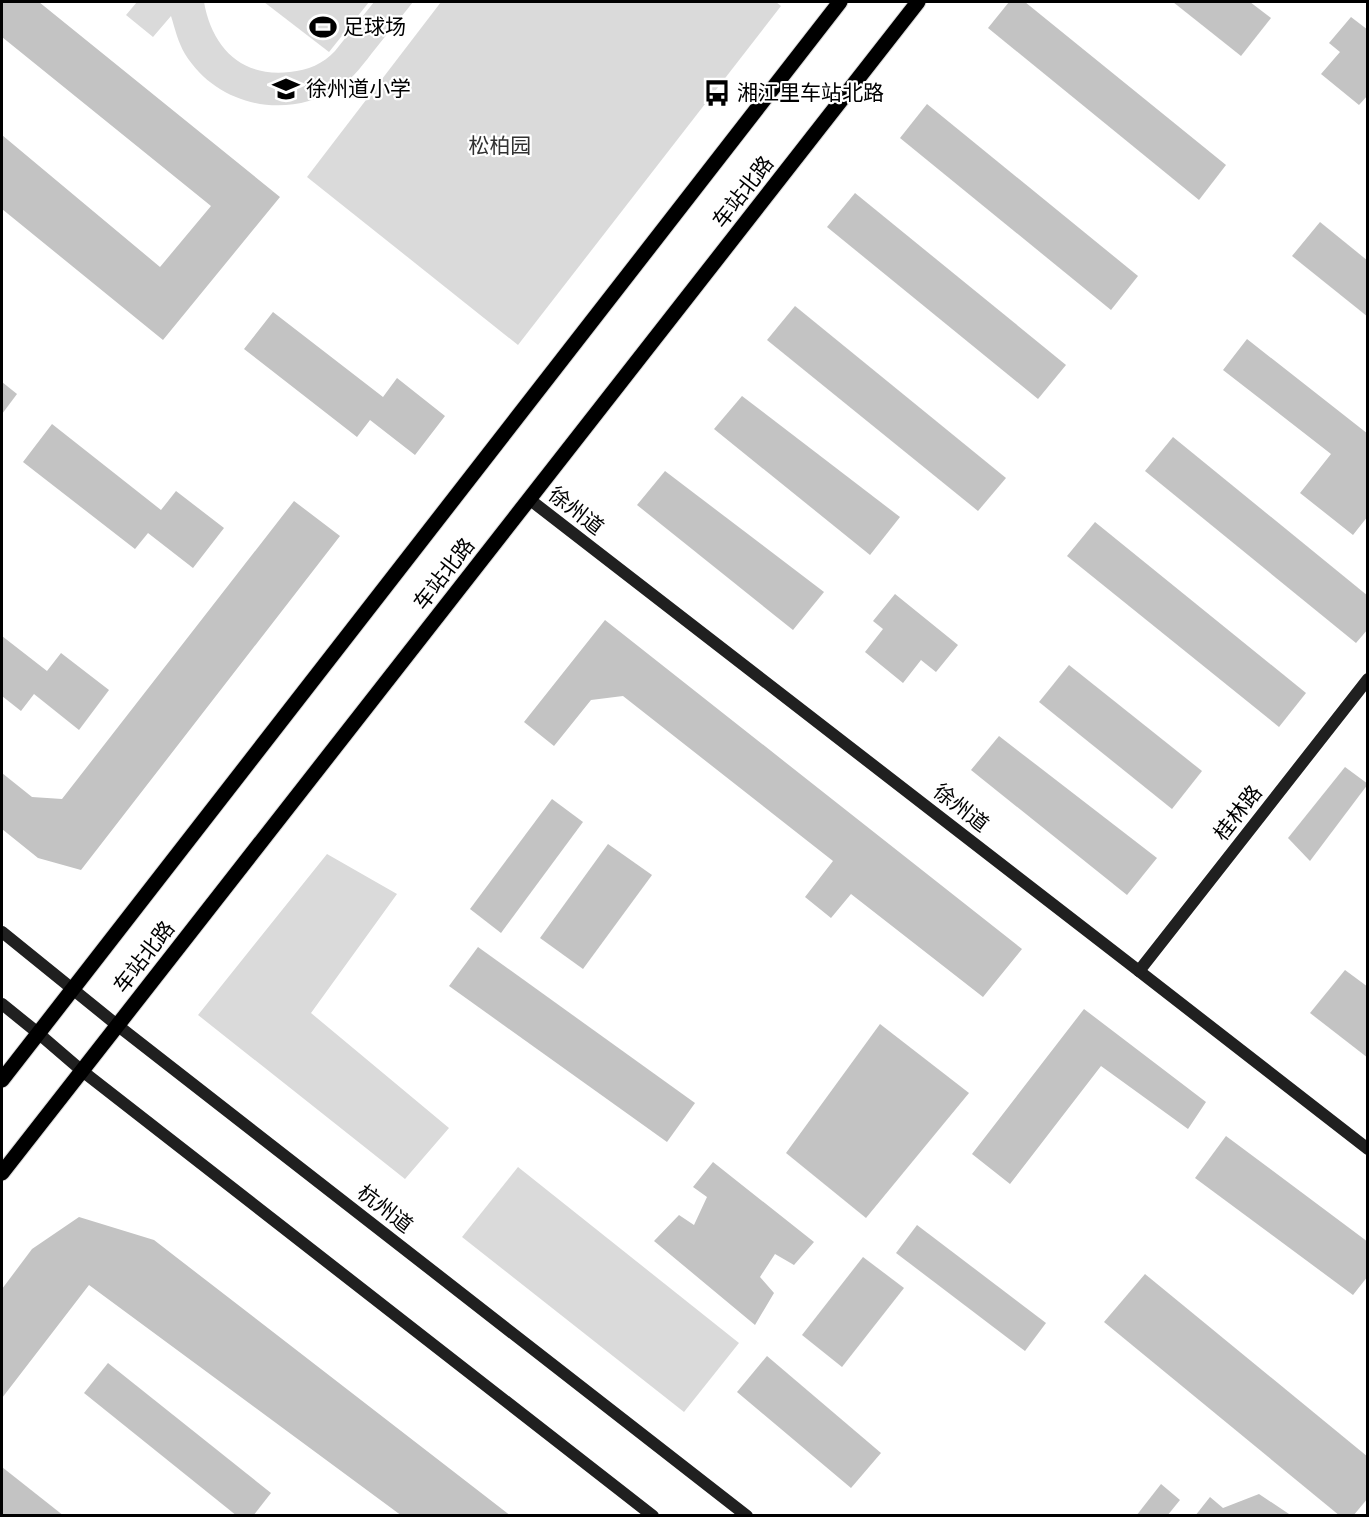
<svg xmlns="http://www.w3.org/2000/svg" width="1369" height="1517" font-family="'PT Sans','Noto Sans SC',sans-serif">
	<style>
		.green { fill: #dadada }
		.building { fill: #c3c3c3 }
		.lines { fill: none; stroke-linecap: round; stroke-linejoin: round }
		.primary-casing { stroke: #dbdbdb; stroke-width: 17 }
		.secondary { stroke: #202020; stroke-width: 12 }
		.primary { stroke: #000; stroke-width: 15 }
		.labels { text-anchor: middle; stroke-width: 4.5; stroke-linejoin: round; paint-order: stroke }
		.poi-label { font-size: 21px; fill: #000; stroke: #fff; text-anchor: start }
		.park-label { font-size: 21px; fill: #313131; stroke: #fff }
		.street-label { font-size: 21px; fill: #000; stroke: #fff }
	</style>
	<rect width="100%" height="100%" fill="#fff"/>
	<g class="green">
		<path d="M137 2H204C212 47 241 78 290 72 308 70 323 64 335 51L374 2H413C401 17 388 33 376 48 364 63 354 78 338 88 287 120 218 107 185 54 178 42 175 29 171 16L153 37 126 15Z"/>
		<polygon points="264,2 369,2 329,52"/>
		<polygon points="441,2 776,2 781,6 518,345 307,177"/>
		<polygon points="327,854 397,894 311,1013 449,1128 405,1179 198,1015"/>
		<polygon points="518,1167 739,1343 684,1412 462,1237"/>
	</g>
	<g class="building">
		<polygon points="2,2 39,2 280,197 163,340 2,209 2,135 160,267 211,206 2,37"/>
		<polygon points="1009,2 1025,2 1226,165 1199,200 988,28"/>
		<polygon points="1173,2 1250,2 1271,18 1241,56"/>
		<polygon points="1351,17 1368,30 1368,95 1359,105 1321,74 1340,52 1329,43"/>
		<polygon points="927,104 1138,276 1111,310 900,138"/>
		<polygon points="855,193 1066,365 1038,399 827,227"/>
		<polygon points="1320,222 1368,261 1368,317 1292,256"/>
		<polygon points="795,306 1006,478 978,511 767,340"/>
		<polygon points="273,312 383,397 397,378 445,416 415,455 370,420 357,437 244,349"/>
		<polygon points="1247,339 1368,434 1368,516 1353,535 1300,493 1331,454 1223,370"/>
		<polygon points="2,382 17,394 2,414"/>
		<polygon points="742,396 900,517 870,555 714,429"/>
		<polygon points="52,424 161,510 176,491 224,528 193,568 148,533 135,549 23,462"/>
		<polygon points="1173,437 1368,596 1368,629 1356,643 1145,471"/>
		<polygon points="665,471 824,592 793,630 637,505"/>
		<polygon points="294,501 340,536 81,870 38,858 2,829 2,773 32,797 62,799"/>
		<polygon points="1095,522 1306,693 1279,727 1067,556"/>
		<polygon points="895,594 958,645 936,672 921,660 903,683 865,652 883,629 873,621"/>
		<polygon points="605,620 1022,949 983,997 851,894 831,918 805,897 833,861 623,696 591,700 554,746 524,722"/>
		<polygon points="2,636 47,671 61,653 109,690 79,730 34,694 21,711 2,696"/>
		<polygon points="1069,665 1202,771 1172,809 1039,702"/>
		<polygon points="999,736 1157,858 1127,895 971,770"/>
		<polygon points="1345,767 1368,784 1310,861 1288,838"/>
		<polygon points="552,799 583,822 501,933 470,909"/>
		<polygon points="608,844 652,875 583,969 540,938"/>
		<polygon points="478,947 695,1103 667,1142 449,986"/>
		<polygon points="1345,970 1368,987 1368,1058 1310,1013"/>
		<polygon points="1084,1009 1206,1102 1188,1129 1101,1066 1010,1184 972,1154"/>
		<polygon points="880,1024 969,1093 866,1218 786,1153"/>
		<polygon points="1226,1136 1368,1242 1368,1276 1353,1295 1195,1178"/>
		<polygon points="713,1162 814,1242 794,1265 775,1254 760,1277 774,1293 755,1325 654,1241 679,1215 694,1225 707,1197 693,1187"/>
		<polygon points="79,1217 154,1240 511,1516 402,1516 89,1285 2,1398 2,1289 32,1249"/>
		<polygon points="917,1225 1046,1323 1025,1351 896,1253"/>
		<polygon points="863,1257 904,1288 842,1367 802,1335"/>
		<polygon points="1145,1274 1368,1457 1368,1498 1353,1516 1340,1516 1104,1322"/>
		<polygon points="767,1356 881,1453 851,1488 737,1392"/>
		<polygon points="108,1363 271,1493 253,1516 237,1516 84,1393"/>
		<polygon points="2,1467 64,1516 2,1516"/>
		<polygon points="1161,1484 1180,1500 1167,1516 1136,1516"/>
		<polygon points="1259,1494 1292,1516 1195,1516 1210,1497 1223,1508"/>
	</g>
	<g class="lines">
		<defs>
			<g id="primary">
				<polyline points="2,1080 840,2"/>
				<polyline points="2,1173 918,2"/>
			</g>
		</defs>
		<use href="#primary" class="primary-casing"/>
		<g class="secondary">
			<polyline points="529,499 1139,971 1368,1149"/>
			<polyline points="2,932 117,1025 747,1516"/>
			<polyline points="1139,971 1368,679"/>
			<polyline points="2,1004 38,1033 81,1070 653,1516"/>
		</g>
		<use href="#primary" class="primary"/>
	</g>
	<defs>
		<symbol id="stadium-bare" viewBox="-9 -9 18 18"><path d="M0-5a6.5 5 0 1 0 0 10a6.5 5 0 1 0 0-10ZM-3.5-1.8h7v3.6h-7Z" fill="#000" stroke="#fff" stroke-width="2.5" paint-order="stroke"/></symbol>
		<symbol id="school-bare" viewBox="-9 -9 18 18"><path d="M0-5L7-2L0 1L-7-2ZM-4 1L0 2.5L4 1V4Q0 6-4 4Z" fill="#000" stroke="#fff" stroke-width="2.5" paint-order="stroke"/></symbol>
		<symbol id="bus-bare" viewBox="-9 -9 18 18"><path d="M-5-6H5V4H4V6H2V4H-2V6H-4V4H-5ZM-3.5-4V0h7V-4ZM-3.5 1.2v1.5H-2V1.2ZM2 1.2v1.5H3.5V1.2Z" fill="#000" stroke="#fff" stroke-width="2.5" paint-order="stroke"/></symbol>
	</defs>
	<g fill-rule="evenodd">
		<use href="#stadium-bare" x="304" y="8" width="38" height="38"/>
		<use href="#school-bare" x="267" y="70" width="38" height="38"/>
		<use href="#bus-bare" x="698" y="74" width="38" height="38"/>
	</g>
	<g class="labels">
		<g class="poi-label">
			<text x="343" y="34">足球场</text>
			<text x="306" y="96">徐州道小学</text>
			<text x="737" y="100">湘江里车站北路</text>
		</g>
		<g class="park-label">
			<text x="500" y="153">松柏园</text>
		</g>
		<g class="street-label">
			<text transform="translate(743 192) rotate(-52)" y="7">车站北路</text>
			<text transform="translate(576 511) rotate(38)" y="7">徐州道</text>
			<text transform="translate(444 574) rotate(-52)" y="7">车站北路</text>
			<text transform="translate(961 808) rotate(38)" y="7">徐州道</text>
			<text transform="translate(1238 813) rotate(-52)" y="7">桂林路</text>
			<text transform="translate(144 957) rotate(-52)" y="7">车站北路</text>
			<text transform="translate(385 1209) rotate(38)" y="7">杭州道</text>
		</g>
	</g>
	<rect width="1369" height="1517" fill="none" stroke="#000000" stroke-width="6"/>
</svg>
